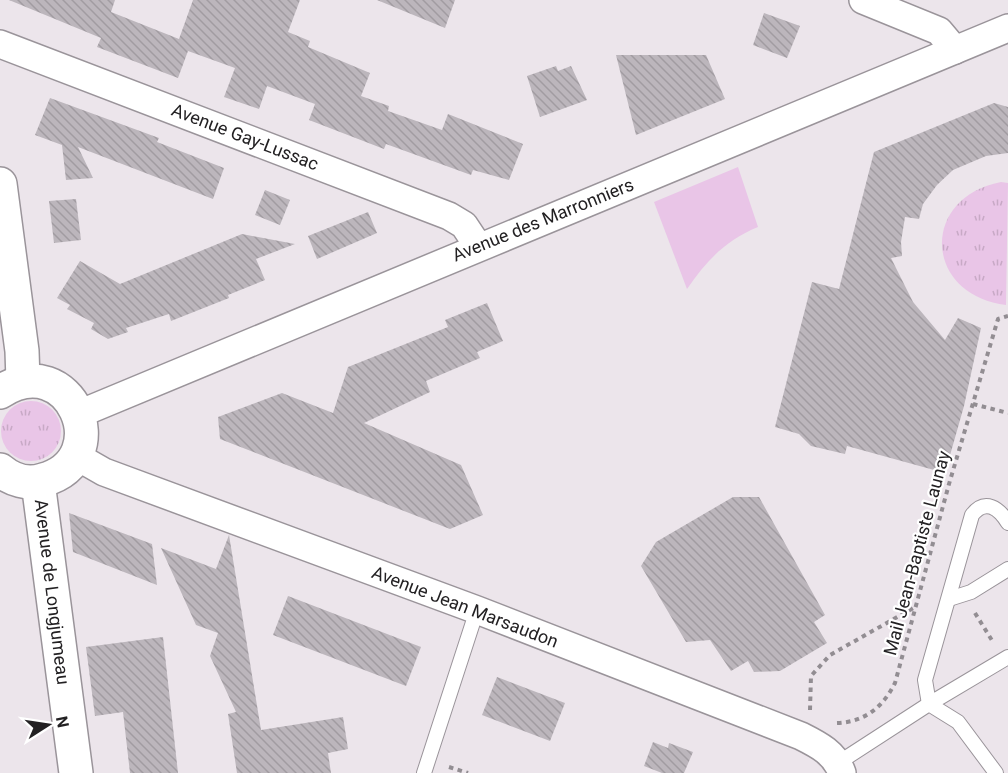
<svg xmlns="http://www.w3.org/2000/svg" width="1008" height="773" font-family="Roboto,sans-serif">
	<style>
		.grass { fill: url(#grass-tufts) }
		.park { fill: #e9c5e7 }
		.building { fill: url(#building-back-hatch) }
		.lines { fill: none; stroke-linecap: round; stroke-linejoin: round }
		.service-casing { stroke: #9a949a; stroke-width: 16 }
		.minor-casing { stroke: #9a949a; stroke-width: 30 }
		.tertiary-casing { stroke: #9a949a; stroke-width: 36 }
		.path { stroke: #928d92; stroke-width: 4; stroke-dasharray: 4.5 4.5; stroke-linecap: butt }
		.service { stroke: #fff; stroke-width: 14 }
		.minor { stroke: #fff; stroke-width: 27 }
		.tertiary { stroke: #fff; stroke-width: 33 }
		.labels { text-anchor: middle; stroke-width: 4.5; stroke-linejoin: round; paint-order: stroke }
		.street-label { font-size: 18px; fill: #232123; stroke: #fff }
	</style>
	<defs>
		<pattern id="grass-tufts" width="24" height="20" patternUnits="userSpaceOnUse" patternTransform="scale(1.5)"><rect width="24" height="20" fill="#e9c5e7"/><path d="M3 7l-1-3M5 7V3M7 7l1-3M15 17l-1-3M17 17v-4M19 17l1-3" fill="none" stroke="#c8a9c6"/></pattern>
		<pattern id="building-back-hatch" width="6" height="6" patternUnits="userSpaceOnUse" patternTransform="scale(1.5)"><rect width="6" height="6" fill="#bcb6bc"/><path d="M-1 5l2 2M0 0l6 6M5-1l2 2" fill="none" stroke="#a19ca1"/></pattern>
	</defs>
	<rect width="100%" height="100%" fill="#ece5eb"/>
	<g class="grass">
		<path d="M1001 182 1008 183 1006 305C924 295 919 198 1001 182Z"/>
		<circle cx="31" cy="431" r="30"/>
	</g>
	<path class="park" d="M738 167 758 227C726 240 707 260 687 289L654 202Z"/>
	<g class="building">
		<polygon points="9,0 115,0 111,12 179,39 193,0 300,0 288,32 310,41 308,47 370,73 361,96 389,106 388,111 442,130 448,114 523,144 509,180 473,170 471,175 386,144 384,149 309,120 315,104 267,86 259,109 224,97 235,68 188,51 178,78 97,47 101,38"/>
		<polygon points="377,0 455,0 445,28"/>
		<polygon points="764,13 800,26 787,58 753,45"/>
		<polygon points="616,55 706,55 725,99 636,135"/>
		<polygon points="556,66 558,71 571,66 587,100 540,117 527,76"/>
		<polygon points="50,98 159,138 157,142 224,168 213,199 78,147 93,178 66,180 62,145 35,135"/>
		<polygon points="994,103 1008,107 1008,153 986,156 953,170 937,185 923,204 919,219 905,217 901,242 902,256 891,258 913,302 945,340 958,318 981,328 964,406 945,473 847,446 845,454 811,446 799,434 775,427 812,282 839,289 874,152"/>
		<polygon points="265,190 290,200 280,225 255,215"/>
		<polygon points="76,199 81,240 54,243 49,201"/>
		<polygon points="368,212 377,233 317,259 308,236"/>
		<polygon points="242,234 295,244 256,259 265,280 228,295 229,298 171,321 169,314 126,328 128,332 108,339 91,329 94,323 67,309 70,305 57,298 80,261 120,284"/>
		<polygon points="487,303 503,341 477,352 480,358 426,381 430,392 364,423 461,465 483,515 450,529 220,439 218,417 282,393 333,413 348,367 448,327 445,320"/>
		<polygon points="733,497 759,497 825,615 814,622 827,643 780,671 754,672 748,661 731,671 710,640 686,642 641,566 656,542"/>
		<polygon points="69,513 152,544 157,585 73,552"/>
		<polygon points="229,535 261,730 343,717 348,749 328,753 331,773 237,773 228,714 236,712 210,656 218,633 196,625 161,548 216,569"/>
		<polygon points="288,596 421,647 406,686 273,635"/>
		<polygon points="163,637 178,773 130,773 123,712 95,716 86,647"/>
		<polygon points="497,677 565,703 550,741 482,715"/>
		<polygon points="653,742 668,748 669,743 693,752 684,773 662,773 644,766"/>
	</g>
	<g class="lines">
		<defs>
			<g id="service">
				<path d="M1008 523C999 508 985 498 972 515L925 680 929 704 1008 657"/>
				<polyline points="949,599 971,592 1008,569"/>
				<polyline points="838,763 929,704 958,722 996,773"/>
				<polyline points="424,773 477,610"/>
			</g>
			<g id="minor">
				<polyline points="863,0 939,31 955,50"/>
				<polyline points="0,44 449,216 464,225 478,246"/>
				<polyline points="79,414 1008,28"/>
				<path d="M76 456 104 472 477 610 801 736C819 745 835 753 842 773"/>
			</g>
			<g id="tertiary">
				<polyline points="0,184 22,351 23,381"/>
				<path d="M0 392C70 346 119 459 43 480 28 485 12 480 0 470"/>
				<polyline points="38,482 76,773"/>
			</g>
		</defs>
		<use href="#service" class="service-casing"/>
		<use href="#minor" class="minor-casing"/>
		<use href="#tertiary" class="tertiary-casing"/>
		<g class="path">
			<polyline points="973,404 1008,413"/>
			<polyline points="975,613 993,642"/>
			<polyline points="810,710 811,676 830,655 915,607"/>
			<path d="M837 723C865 722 883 707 895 683L949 484 998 319 1008 316"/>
			<polyline points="449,767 468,773"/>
		</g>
		<use href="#service" class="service"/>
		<use href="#minor" class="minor"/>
		<use href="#tertiary" class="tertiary"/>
	</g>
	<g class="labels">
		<g class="street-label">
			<text transform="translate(245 137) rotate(21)" y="6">Avenue Gay-Lussac</text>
			<text transform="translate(543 220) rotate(-22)" y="6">Avenue des Marronniers</text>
			<text transform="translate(917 553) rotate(-75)" y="6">Mail Jean-Baptiste Launay</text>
			<text transform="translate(52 592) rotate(83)" y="6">Avenue de Longjumeau</text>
			<text transform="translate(465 607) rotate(21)" y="6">Avenue Jean Marsaudon</text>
		</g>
	</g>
	<g transform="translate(48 725) rotate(78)" stroke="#ffffff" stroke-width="4.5" paint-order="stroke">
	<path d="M0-4.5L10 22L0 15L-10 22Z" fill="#232123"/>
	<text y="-9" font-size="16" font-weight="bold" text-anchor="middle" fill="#232123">N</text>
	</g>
</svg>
